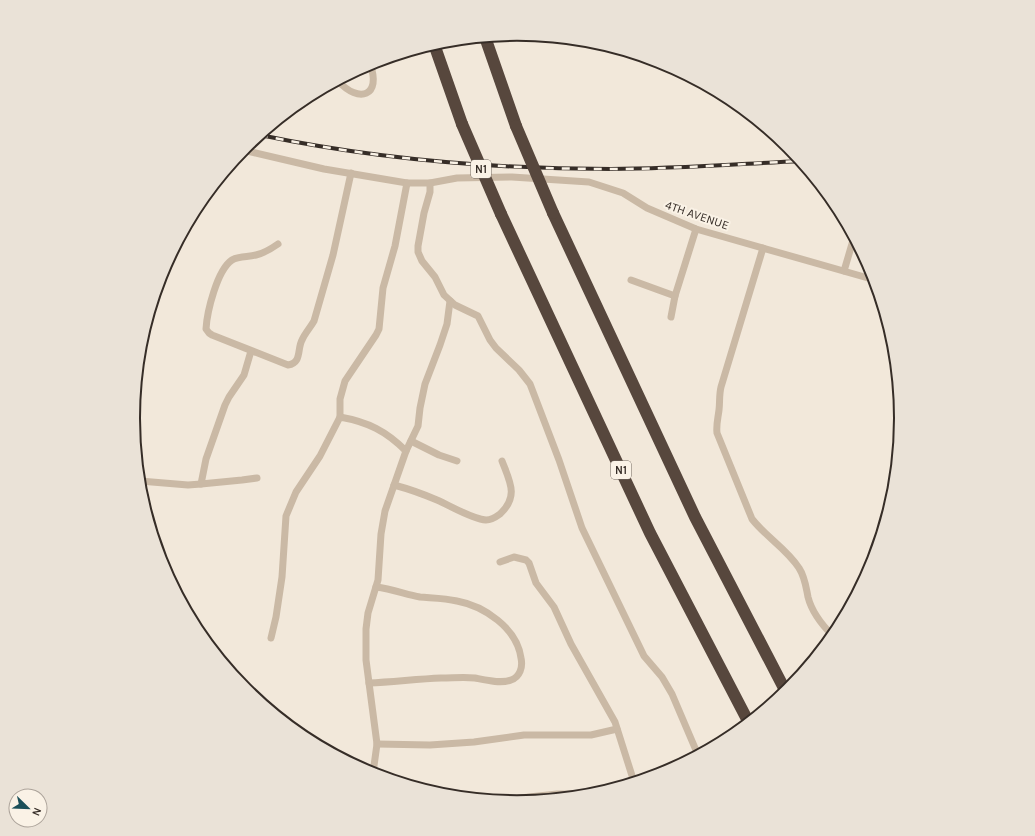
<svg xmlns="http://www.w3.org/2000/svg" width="1035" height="836" font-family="Karla,sans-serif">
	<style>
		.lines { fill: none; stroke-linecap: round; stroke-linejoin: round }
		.minor { stroke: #cab9a5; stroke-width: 7 }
		.motorway { stroke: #57473d; stroke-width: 12 }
		.rail-casing { stroke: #362d27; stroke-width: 4 }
		.rail { stroke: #faf2e6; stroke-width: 2.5; stroke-dasharray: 8; stroke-linecap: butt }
		.motorway-bridge { stroke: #57473d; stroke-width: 12 }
		.labels { text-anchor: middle; stroke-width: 4; stroke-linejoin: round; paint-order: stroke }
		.shield { fill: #faf2e6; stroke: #716860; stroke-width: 1 }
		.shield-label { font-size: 11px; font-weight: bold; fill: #362d27 }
		.street-label { font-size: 12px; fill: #362d27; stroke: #faf2e6 }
		.rim { fill: none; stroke: #362d27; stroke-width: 2 }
	</style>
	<rect width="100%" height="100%" fill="#f2e8da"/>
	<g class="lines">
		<g class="minor">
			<path d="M338 81C359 104 382 96 370 64"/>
			<polyline points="243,150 324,169 407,183 430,183 457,178 512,177 589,182 623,193 647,208 696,229 875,280"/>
			<polyline points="430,183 430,192 424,213 418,246 418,252 422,261 435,277 444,295 455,305 478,316 490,340 496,348 519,370 530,384 559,460 582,528 644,656 662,677 672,694 698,755"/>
			<path d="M278 244C271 249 264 253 256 255 248 257 238 256 232 260 217 270 207 312 206 329L209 333 212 335 288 365C302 363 297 349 302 340 305 333 310 328 314 321L333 255 351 173"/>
			<path d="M763 248 721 387C719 395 720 402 719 410 718 418 716 425 717 433L752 519C766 537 787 549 799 568 805 577 806 587 808 597 812 613 822 625 833 636"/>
			<polyline points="844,271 854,237"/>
			<polyline points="631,280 675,296"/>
			<polyline points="671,317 675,296 696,229"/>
			<polyline points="340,417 340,399 345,381 376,335 379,329 383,288 395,246 407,183"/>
			<polyline points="411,441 439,455 457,461"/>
			<polyline points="140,481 188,485 201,484 206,459 225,405 229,397 244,375 251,351"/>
			<polyline points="201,484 242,480 257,478"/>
			<path d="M394 485C409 489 423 494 437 500 451 506 472 519 486 520 491 520 496 517 500 514 519 496 510 482 502 461"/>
			<polyline points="500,562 514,557 526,560 529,563 536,583 554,607 571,644 615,722 634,782"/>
			<path d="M271 638 276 617 282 577 286 516 296 492 320 456 340 417C368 422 386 431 406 451"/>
			<path d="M369 683C393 682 417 679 441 678 453 678 464 677 475 678 485 680 501 684 511 680 520 677 523 667 521 658 517 628 484 606 457 601 445 598 432 598 420 597 405 594 392 589 376 587"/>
			<polyline points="377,744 430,745 474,742 524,735 591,735 617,729"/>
			<polyline points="373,773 377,744 366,660 366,629 368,613 378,580 381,534 385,511 406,451 418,426 420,408 425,384 440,345 447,324 450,301"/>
			<polyline points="500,800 557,794 593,794"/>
		</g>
		<g class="motorway">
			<polyline points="485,37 516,126"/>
			<polyline points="434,44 462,124"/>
			<polyline points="553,213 695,517 786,692"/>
			<polyline points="501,214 650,533 749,723"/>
		</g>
		<defs>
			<path id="rail" d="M260 135C375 159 493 169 611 169 674 169 738 164 801 161"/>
		</defs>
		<use href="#rail" class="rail-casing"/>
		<use href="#rail" class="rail"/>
		<g class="motorway-bridge">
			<polyline points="462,124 501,214"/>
			<polyline points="516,126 553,213"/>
		</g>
	</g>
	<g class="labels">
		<g class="shield">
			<rect x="471" y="160" width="20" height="18" rx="3"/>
			<rect x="611" y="461" width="20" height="18" rx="3"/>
		</g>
		<g class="shield-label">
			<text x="481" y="173">N1</text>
			<text x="621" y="474">N1</text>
		</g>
		<g class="street-label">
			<text transform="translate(697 215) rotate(19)" y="4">4TH AVENUE</text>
		</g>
	</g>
	<path d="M0 0H1035V836H0ZM140 418a377 377 0 1 1 754 0a377 377 0 1 1-754 0Z" fill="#eae2d7" fill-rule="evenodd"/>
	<path class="rim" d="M140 418a377 377 0 1 1 754 0a377 377 0 1 1-754 0Z"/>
	<g transform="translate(28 808) rotate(113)"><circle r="19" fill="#faf2e6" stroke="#aca39a"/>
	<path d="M0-3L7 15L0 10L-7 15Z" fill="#1b4f58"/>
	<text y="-6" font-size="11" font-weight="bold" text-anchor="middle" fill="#362d27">N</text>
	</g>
</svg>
